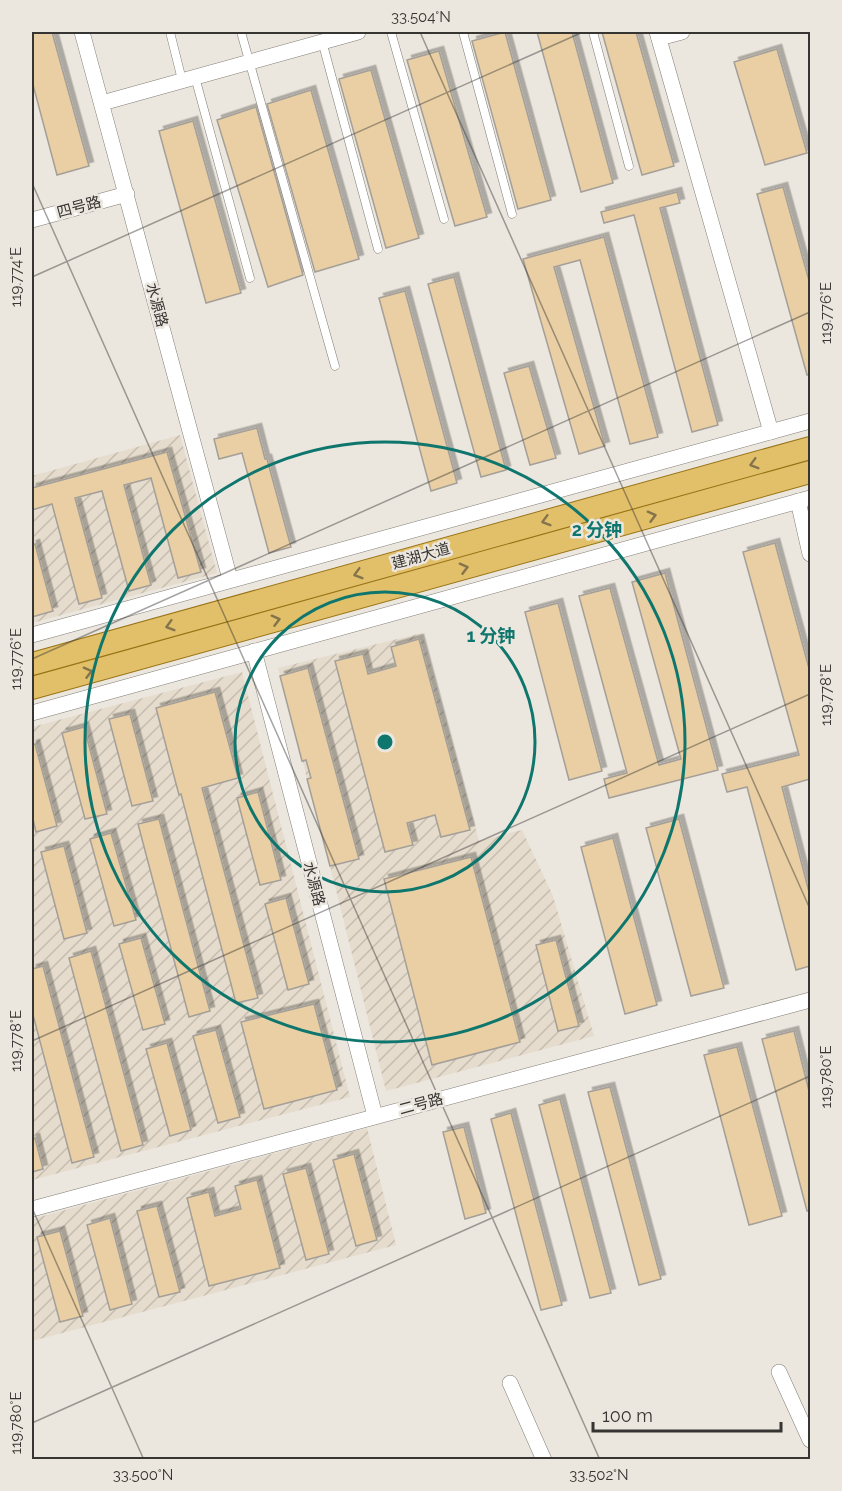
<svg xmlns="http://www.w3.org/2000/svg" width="842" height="1491" font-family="Raleway,'Noto Sans SC',sans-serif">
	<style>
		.industrial { fill: url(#industrial-furrows) }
		.building { fill: #e9cfa3; stroke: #a49f98; stroke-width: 1.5; filter: url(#shadow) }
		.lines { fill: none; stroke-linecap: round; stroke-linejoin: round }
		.lane-casing { stroke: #827e76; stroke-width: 9 }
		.street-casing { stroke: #827e76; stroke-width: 16 }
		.primary-casing { stroke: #997416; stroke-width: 24 }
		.lane { stroke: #fff; stroke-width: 8 }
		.street { stroke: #fff; stroke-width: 15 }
		.primary { stroke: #e2c06a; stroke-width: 22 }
		.oneway { stroke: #84744b }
		.ticks { fill: none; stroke: #373532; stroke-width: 1.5; stroke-opacity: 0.45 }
		.ring { fill: none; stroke: #0f766e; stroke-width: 3 }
		.labels { text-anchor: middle; stroke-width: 5; stroke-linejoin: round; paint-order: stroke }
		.street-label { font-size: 15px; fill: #373532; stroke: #ebe6de }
		.centre { fill: #0f766e; stroke: #ebe6de; stroke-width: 3 }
		.ring-label { font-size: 18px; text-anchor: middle; font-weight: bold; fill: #0f766e; stroke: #ebe6de; stroke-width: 5; stroke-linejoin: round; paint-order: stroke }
		.neatline { fill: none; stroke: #373532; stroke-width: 2 }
		.ticks-label { font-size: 15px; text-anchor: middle; fill: #373532 }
	</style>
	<defs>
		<pattern id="industrial-furrows" width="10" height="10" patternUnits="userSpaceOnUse" patternTransform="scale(1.5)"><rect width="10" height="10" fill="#e5dccd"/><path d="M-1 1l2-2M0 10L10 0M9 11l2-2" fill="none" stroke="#c5bdb0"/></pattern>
		<filter id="shadow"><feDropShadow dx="4.5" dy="-4.5" stdDeviation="0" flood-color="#0004"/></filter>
	</defs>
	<rect width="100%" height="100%" fill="#ebe6de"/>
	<g class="industrial">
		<polygon points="180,435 217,573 32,623 32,476"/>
		<polygon points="422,633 479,841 522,830 553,896 594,1036 386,1091 330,866 278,668"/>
		<polygon points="242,672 350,1097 32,1180 32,727"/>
		<polygon points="367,1128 396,1245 32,1341 32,1219"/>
	</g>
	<g class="building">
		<polygon points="32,32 52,32 89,166 57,175 32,81"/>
		<polygon points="505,32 551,200 518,209 472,41"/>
		<polygon points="537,32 572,32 613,183 581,192"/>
		<polygon points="602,32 636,32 674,166 642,175"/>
		<polygon points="777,49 807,153 765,165 734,62"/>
		<polygon points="439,51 487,217 455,226 407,60"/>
		<polygon points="371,70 419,238 386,248 339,79"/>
		<polygon points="311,90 359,259 315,272 267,104"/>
		<polygon points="256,107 303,275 268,287 217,120"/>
		<polygon points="193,121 241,293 206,303 159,131"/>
		<polygon points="783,187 810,284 810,374 807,375 757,194"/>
		<polygon points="677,192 680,203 660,208 718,425 692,432 634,215 604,223 601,212"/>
		<polygon points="604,237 658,437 630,444 580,260 554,267 605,446 579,454 523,259"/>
		<polygon points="454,277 506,470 481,477 428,284"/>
		<polygon points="405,291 457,483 431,491 379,298"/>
		<polygon points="529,366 556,458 530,465 504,373"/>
		<polygon points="257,428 265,459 267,459 291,547 269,553 242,453 219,459 214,439"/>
		<polygon points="167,452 201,572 178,578 151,478 124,485 151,585 129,591 102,491 75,498 102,598 79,604 52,504 32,510 32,488"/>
		<polygon points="775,543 810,672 810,779 782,787 810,896 810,966 796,970 747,787 727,792 722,774 799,755 743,552"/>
		<polygon points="35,544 53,611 32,617 32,545"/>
		<polygon points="665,573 718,770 609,798 604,779 627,773 579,596 610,588 659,765 681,759 632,582"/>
		<polygon points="558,603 602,771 569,780 525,612"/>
		<polygon points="419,639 470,830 441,837 435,815 407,823 413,845 385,852 335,661 363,654 368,674 396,666 391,647"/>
		<polygon points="308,668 359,859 330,866 307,779 311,778 306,760 302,761 280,676"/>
		<polygon points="215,692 238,778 202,788 258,998 236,1003 181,794 179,795 156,708"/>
		<polygon points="130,714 153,801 132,806 109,719"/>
		<polygon points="84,727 107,814 85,819 62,733"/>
		<polygon points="35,744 57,826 36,832 32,815 32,745"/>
		<polygon points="258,792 281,880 260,885 237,798"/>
		<polygon points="159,819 210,1011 189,1017 138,824"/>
		<polygon points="679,819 724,988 691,996 646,828"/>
		<polygon points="111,833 136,920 114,926 90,839"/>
		<polygon points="613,838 657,1005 625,1014 581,847"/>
		<polygon points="64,846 87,933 64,939 41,852"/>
		<polygon points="471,857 520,1042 432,1065 384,879"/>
		<polygon points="286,898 309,984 288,990 265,904"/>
		<polygon points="141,938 165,1024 143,1030 119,944"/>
		<polygon points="556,940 579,1026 558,1031 536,945"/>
		<polygon points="91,951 143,1145 121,1151 69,958"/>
		<polygon points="43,966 94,1157 72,1163 32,1011 32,969"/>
		<polygon points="314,1004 337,1090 264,1109 241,1022"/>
		<polygon points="216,1030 240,1117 218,1123 193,1036"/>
		<polygon points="794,1031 810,1095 810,1211 807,1211 762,1039"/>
		<polygon points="167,1043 191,1130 170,1136 146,1049"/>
		<polygon points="737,1047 782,1216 749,1225 704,1055"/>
		<polygon points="610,1087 661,1279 639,1285 588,1092"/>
		<polygon points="560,1099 611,1293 590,1298 539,1105"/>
		<polygon points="511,1113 562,1305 541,1310 491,1119"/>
		<polygon points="464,1127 486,1213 465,1219 443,1132"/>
		<polygon points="35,1138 43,1169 32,1172 32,1139"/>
		<polygon points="354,1154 377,1240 356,1246 333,1160"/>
		<polygon points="306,1168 329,1254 306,1260 283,1174"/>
		<polygon points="257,1180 280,1268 209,1286 187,1198 209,1192 215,1216 241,1209 235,1186"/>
		<polygon points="157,1206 180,1292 159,1297 137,1211"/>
		<polygon points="110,1218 132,1304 110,1310 87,1225"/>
		<polygon points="60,1231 83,1316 60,1322 37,1237"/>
	</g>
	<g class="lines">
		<defs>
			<g id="lane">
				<polyline points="170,32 182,80"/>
				<polyline points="241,32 335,366"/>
				<polyline points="391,32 444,219"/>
				<polyline points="463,32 512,214"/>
				<polyline points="593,32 629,166"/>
				<polyline points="322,41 378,249"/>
				<polyline points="195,77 250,278"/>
			</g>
			<g id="street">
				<polyline points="82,32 230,579"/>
				<polyline points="657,32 771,432"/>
				<polyline points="659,38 682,32"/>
				<polyline points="102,103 358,32"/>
				<polyline points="32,220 127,194"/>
				<polyline points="798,501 810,554"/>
				<polyline points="32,635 810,421"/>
				<polyline points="254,651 375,1116"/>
				<polyline points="32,713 810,498"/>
				<polyline points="32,1209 810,1000"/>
				<polyline points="779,1372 810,1440"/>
				<polyline points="510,1383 544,1460"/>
			</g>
			<g id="primary">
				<polyline points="32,664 810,448"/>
				<polyline points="32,688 810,472"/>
			</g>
		</defs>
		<use href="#lane" class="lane-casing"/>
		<use href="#street" class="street-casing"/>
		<use href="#primary" class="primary-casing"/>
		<use href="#lane" class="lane"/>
		<use href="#street" class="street"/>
		<use href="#primary" class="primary"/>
	</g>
	<defs><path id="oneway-chevron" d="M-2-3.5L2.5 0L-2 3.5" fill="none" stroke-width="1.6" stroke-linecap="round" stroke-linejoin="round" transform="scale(1.5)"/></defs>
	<g class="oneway">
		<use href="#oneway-chevron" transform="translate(754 464) rotate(164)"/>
		<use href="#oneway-chevron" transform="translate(652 516) rotate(-15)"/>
		<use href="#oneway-chevron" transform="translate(546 521) rotate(164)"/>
		<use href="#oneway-chevron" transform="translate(464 568) rotate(-15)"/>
		<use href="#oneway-chevron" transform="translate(358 574) rotate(164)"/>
		<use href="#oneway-chevron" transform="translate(276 620) rotate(-15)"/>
		<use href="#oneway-chevron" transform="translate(170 626) rotate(164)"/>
		<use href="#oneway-chevron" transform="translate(88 672) rotate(-15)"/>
	</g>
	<path class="ticks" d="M420 32 810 909M32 183 600 1460M32 277 583 32M32 659 810 312M32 1041 810 694M32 1208 144 1460M32 1423 810 1076M808 1460 810 1458"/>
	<g class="ring">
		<circle cx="385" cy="742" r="150"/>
		<circle cx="385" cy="742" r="300"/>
	</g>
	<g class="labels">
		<g class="street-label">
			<text transform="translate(79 207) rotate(-15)" y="5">四号路</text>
			<text transform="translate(157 305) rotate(75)" y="5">水源路</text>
			<text transform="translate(421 556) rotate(-16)" y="5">建湖大道</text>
			<text transform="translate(314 884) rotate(75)" y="5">水源路</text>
			<text transform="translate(421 1104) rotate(-15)" y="5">二号路</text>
		</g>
	</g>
	<circle cx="385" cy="742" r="9" class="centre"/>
	<g class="ring-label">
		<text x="597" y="536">2 分钟</text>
		<text x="491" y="642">1 分钟</text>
	</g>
	<rect width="842" height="1491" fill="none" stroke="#ebe6de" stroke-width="66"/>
	<path d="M593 1422v9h188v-9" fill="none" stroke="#373532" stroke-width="3"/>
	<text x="602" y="1422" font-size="18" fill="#373532" stroke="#ebe6de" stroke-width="4.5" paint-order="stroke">100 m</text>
	<rect x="33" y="33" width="776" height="1425" class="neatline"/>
	<g class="ticks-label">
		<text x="421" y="22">33.504°N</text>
		<text transform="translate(16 277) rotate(-90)" y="5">119.774°E</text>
		<text transform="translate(826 313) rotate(-90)" y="5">119.776°E</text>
		<text transform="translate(16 659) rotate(-90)" y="5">119.776°E</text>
		<text transform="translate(826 695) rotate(-90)" y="5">119.778°E</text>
		<text transform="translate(16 1041) rotate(-90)" y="5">119.778°E</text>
		<text transform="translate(826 1077) rotate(-90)" y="5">119.780°E</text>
		<text transform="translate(16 1423) rotate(-90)" y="5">119.780°E</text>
		<text x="143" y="1480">33.500°N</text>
		<text x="599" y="1480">33.502°N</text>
	</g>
</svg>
